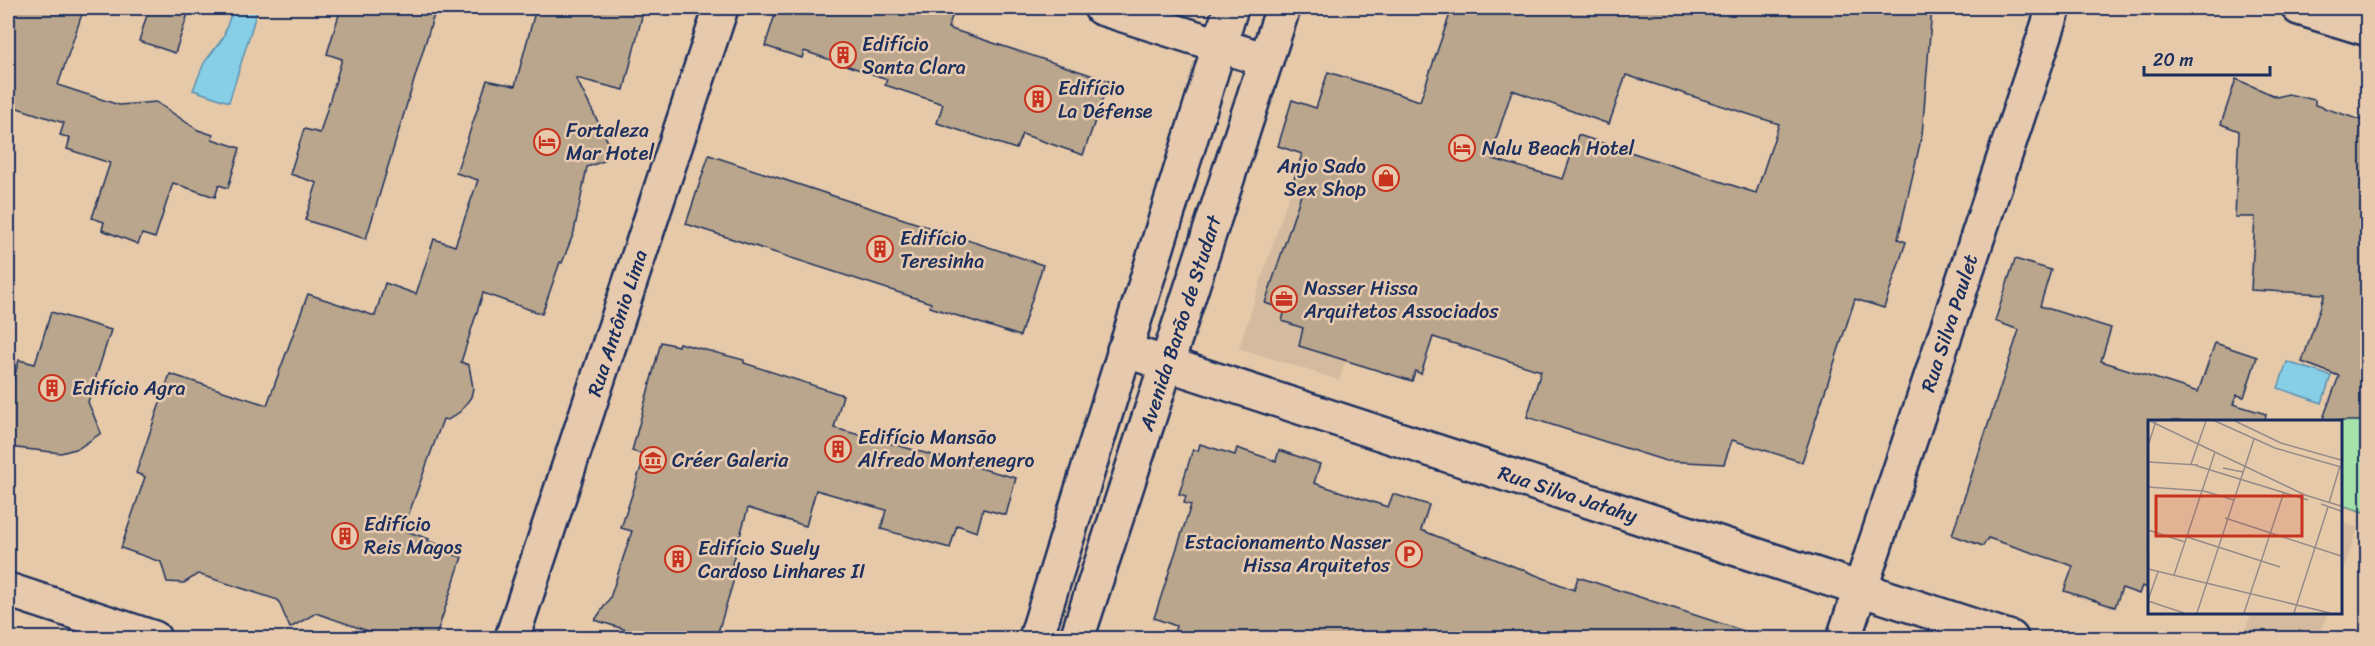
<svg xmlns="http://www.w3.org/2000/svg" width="2375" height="646" font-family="Sriracha,sans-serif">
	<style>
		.built { fill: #d4bb9f }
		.green { fill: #a4e2a9; stroke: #608884; stroke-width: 1.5 }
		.water { fill: #86cfe7; stroke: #5b8fb0; stroke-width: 1.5 }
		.building { fill: #b9a68c; stroke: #1b2f5e; stroke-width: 1.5; fill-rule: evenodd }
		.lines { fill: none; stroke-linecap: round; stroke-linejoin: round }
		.street-casing { stroke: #1b2f5e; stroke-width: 38 }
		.secondary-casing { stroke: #1b2f5e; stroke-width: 38 }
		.primary-casing { stroke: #1b2f5e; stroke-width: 38 }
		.street { stroke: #e7caae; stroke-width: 33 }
		.secondary { stroke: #e7caae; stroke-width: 33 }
		.primary { stroke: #e7caae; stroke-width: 33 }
		.labels { text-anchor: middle; stroke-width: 5; stroke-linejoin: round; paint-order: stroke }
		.poi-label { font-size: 20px; fill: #1b2f5e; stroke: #e7caae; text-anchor: start }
		.street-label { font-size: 20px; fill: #1b2f5e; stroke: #e7caae }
		.inset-road { fill: none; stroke: #958b8a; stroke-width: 1.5 }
		.view { fill: #c8321e; fill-opacity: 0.15; stroke: #c8321e; stroke-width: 3 }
		.inset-edge { fill: none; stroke: #1b2f5e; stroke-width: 3 }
	</style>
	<rect width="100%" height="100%" fill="#e6c9a8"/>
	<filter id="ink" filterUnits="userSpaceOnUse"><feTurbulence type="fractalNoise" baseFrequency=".0167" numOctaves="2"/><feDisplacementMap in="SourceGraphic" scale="12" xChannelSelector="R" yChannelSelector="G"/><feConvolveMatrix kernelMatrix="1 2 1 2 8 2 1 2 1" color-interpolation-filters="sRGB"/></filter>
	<g filter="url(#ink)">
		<g class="built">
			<polygon points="1300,161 1347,357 1339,380 1239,348"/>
			<polygon points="2341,522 2358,528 2341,577 2340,522"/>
			<polygon points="2252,612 2328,612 2318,638 2242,638"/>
		</g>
		<polygon class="green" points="2343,400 2367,408 2368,502 2364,512 2341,505 2340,421 2336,421"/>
		<g class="water">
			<polygon points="233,8 258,8 229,102 193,90 204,63 223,38"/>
			<polygon points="2287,362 2331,376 2322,403 2278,388"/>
		</g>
		<g class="building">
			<polygon points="8,8 84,8 58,85 119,105 156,102 198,130 213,135 212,139 240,148 228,188 219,185 215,197 173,183 155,238 142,234 138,244 102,230 104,222 92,218 110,163 67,149 70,138 60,135 64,123 8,105"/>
			<polygon points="149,8 190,8 175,53 139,41"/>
			<polygon points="341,8 436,8 366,239 305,220 317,183 290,174 304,129 320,133 342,59 327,54"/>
			<polygon points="536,8 644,8 624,90 576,78 608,142 608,149 604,161 587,167 574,232 562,263 560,262 542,314 483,293 461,362 469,365 473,388 471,397 461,411 448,420 443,419 403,530 429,539 428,541 449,548 447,553 462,557 435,639 391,639 316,613 290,628 278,600 198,574 184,583 167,582 161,562 121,548 145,477 136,473 170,374 267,405 308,294 375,316 385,283 416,294 434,239 455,246 478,180 456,173 487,80 515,86"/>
			<polygon points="777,8 955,8 948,28 1109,81 1083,155 1022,134 1016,149 937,123 943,104 885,85 887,79 804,51 802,58 765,46"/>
			<path d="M1452 8H1932L1922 135 1898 239 1906 242 1884 308 1855 299 1802 462 1732 440 1724 464 1666 461 1527 417 1541 371 1433 337 1421 374 1415 371 1412 381 1299 346 1303 328 1282 321 1285 310 1265 303 1302 192 1291 189 1302 154 1278 146 1292 100 1316 108 1328 72 1420 101ZM1626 75 1779 124 1756 193 1578 135 1563 179 1493 159 1494 156 1491 155 1512 90 1609 124Z"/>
			<polygon points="2236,79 2277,97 2288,94 2315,100 2315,105 2367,122 2367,421 2322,421 2339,376 2302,362 2325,294 2251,290 2255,217 2235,217 2239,131 2221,124"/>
			<polygon points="709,155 1043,265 1020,336 930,307 931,303 686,224"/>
			<polygon points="2015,259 2051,270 2040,306 2111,328 2101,361 2198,392 2215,343 2257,357 2244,397 2237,395 2233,404 2266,414 2265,421 2150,421 2150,589 2142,586 2139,594 2122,588 2115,607 2064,591 2073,566 1988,538 1983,546 1952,535 2019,330 1995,321"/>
			<polygon points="51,312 111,330 88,402 101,433 79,448 61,453 8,447 8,399 19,360 35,364"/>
			<polygon points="661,342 678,346 679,343 744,360 744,363 843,395 834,428 1016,478 1006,515 983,509 977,532 957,525 950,548 881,529 886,510 816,490 806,526 748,508 732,564 737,569 716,639 656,639 595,620 610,598 632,531 621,528 645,455 632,451"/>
			<polygon points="1200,444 1235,455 1237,448 1276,461 1279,450 1320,464 1314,483 1388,507 1393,494 1429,505 1421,530 1574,590 1578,577 1747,632 1746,639 1172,639 1176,626 1154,618 1191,505 1184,503 1186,496 1179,494 1193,449 1198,451"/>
		</g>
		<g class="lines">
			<defs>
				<g id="street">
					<polyline points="1101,8 1266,60"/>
					<polyline points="8,590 154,638"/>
					<polyline points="512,638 721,8"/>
					<polyline points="1844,638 2054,8"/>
				</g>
				<polyline id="secondary" points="1124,350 2011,638"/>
				<g id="primary">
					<polyline points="2299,8 2368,29"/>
					<polyline points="1036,638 1231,8"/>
					<polyline points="1077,638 1283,8"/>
				</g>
			</defs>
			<use href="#street" class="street-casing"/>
			<use href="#secondary" class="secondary-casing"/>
			<use href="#primary" class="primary-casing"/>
			<use href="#street" class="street"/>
			<use href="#secondary" class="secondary"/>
			<use href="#primary" class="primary"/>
		</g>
	</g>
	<defs>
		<symbol id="building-ring" viewBox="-11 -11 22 22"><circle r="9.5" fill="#e7caae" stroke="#c8321e" stroke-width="1.5"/><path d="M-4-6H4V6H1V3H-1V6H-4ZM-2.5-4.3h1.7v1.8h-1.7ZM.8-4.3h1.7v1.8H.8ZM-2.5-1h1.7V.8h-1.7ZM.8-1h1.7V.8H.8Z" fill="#c8321e"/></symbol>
		<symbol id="hotel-ring" viewBox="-11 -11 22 22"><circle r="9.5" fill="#e7caae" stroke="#c8321e" stroke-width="1.5"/><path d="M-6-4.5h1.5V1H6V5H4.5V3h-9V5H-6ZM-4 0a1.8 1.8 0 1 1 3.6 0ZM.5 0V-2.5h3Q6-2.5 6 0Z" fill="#c8321e"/></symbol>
		<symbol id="shop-ring" viewBox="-11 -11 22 22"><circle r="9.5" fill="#e7caae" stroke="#c8321e" stroke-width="1.5"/><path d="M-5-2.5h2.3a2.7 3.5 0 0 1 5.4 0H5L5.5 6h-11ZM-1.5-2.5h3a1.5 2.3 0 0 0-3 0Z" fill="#c8321e"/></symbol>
		<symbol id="office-ring" viewBox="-11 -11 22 22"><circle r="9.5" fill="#e7caae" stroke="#c8321e" stroke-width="1.5"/><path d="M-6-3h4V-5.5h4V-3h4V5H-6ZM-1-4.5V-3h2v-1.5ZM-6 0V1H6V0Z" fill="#c8321e"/></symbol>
		<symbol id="museum-ring" viewBox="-11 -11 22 22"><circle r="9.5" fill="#e7caae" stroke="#c8321e" stroke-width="1.5"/><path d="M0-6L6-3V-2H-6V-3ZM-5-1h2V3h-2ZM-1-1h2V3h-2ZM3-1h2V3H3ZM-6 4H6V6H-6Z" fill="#c8321e"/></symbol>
		<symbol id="parking-ring" viewBox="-11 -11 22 22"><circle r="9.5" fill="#e7caae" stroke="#c8321e" stroke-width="1.5"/><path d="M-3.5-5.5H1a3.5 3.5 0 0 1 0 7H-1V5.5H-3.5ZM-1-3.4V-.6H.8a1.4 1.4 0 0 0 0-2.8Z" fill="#c8321e"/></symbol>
	</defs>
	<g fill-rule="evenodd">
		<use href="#building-ring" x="828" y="40" width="30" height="30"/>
		<use href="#building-ring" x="1023" y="84" width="30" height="30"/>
		<use href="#hotel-ring" x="532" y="127" width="30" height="30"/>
		<use href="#hotel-ring" x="1447" y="133" width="30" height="30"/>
		<use href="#shop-ring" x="1371" y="163" width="30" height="30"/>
		<use href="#building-ring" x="865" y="234" width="30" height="30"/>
		<use href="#office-ring" x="1269" y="284" width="30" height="30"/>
		<use href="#building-ring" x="37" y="373" width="30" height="30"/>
		<use href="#building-ring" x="823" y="434" width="30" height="30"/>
		<use href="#museum-ring" x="638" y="445" width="30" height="30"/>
		<use href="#building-ring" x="330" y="521" width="30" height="30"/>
		<use href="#parking-ring" x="1394" y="539" width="30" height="30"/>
		<use href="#building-ring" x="663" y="544" width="30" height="30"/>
	</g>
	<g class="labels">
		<g class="poi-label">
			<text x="862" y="51">Edifício<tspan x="862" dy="23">Santa Clara</tspan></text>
			<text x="1058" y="95">Edifício<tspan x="1058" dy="23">La Défense</tspan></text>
			<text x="566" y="137">Fortaleza<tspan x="566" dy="23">Mar Hotel</tspan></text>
			<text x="1482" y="155">Nalu Beach Hotel</text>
			<text x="1366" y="173" text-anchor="end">Anjo Sado<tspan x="1366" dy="23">Sex Shop</tspan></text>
			<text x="900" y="245">Edifício<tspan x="900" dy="23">Teresinha</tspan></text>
			<text x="1304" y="295">Nasser Hissa<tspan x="1304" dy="23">Arquitetos Associados</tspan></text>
			<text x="72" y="395">Edifício Agra</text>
			<text x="858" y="444">Edifício Mansão<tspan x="858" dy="23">Alfredo Montenegro</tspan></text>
			<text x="672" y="467">Créer Galeria</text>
			<text x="364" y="531">Edifício<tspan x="364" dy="23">Reis Magos</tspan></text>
			<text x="1390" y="549" text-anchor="end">Estacionamento Nasser<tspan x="1390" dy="23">Hissa Arquitetos</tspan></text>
			<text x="698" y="555">Edifício Suely<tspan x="698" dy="23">Cardoso Linhares II</tspan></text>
		</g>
		<g class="street-label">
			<text transform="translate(617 323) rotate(-72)" y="7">Rua Antônio Lima</text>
			<text transform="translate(1180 323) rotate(-72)" y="7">Avenida Barão de Studart</text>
			<text transform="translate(1949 323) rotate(-72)" y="7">Rua Silva Paulet</text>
			<text transform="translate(1568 494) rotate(18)" y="7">Rua Silva Jatahy</text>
		</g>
	</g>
	<g transform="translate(2148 420)">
		<rect width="194" height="194" fill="#e6c9a8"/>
		<path class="inset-road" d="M2 1 157 75 193 86M67 1 127 28 193 47M87 1 133 23 193 40M0 26 8 1M0 42 50 45M43 44 58 1M46 45 160 80M75 48 95 52M0 67 56 71 86 80M181 83 192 46M173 84 193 91M77 98 193 136M0 110 37 122M39 117 132 147M0 149 182 193M26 155 67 32M0 180 10 152M0 181 36 193M49 193 106 19M96 193 136 72M146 193 180 87"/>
		<path class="view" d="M8 76H154V116H8Z"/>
		<rect width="194" height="194" class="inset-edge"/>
	</g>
	<rect width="2375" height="646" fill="none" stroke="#e7caae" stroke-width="30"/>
	<rect x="15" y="15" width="2345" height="616" fill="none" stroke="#1b2f5e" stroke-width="2" filter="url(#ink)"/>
	<path d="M2144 66v9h126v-9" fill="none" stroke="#1b2f5e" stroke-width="3"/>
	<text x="2153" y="66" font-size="18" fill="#1b2f5e" stroke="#e7caae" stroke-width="4.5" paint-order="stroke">20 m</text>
</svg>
